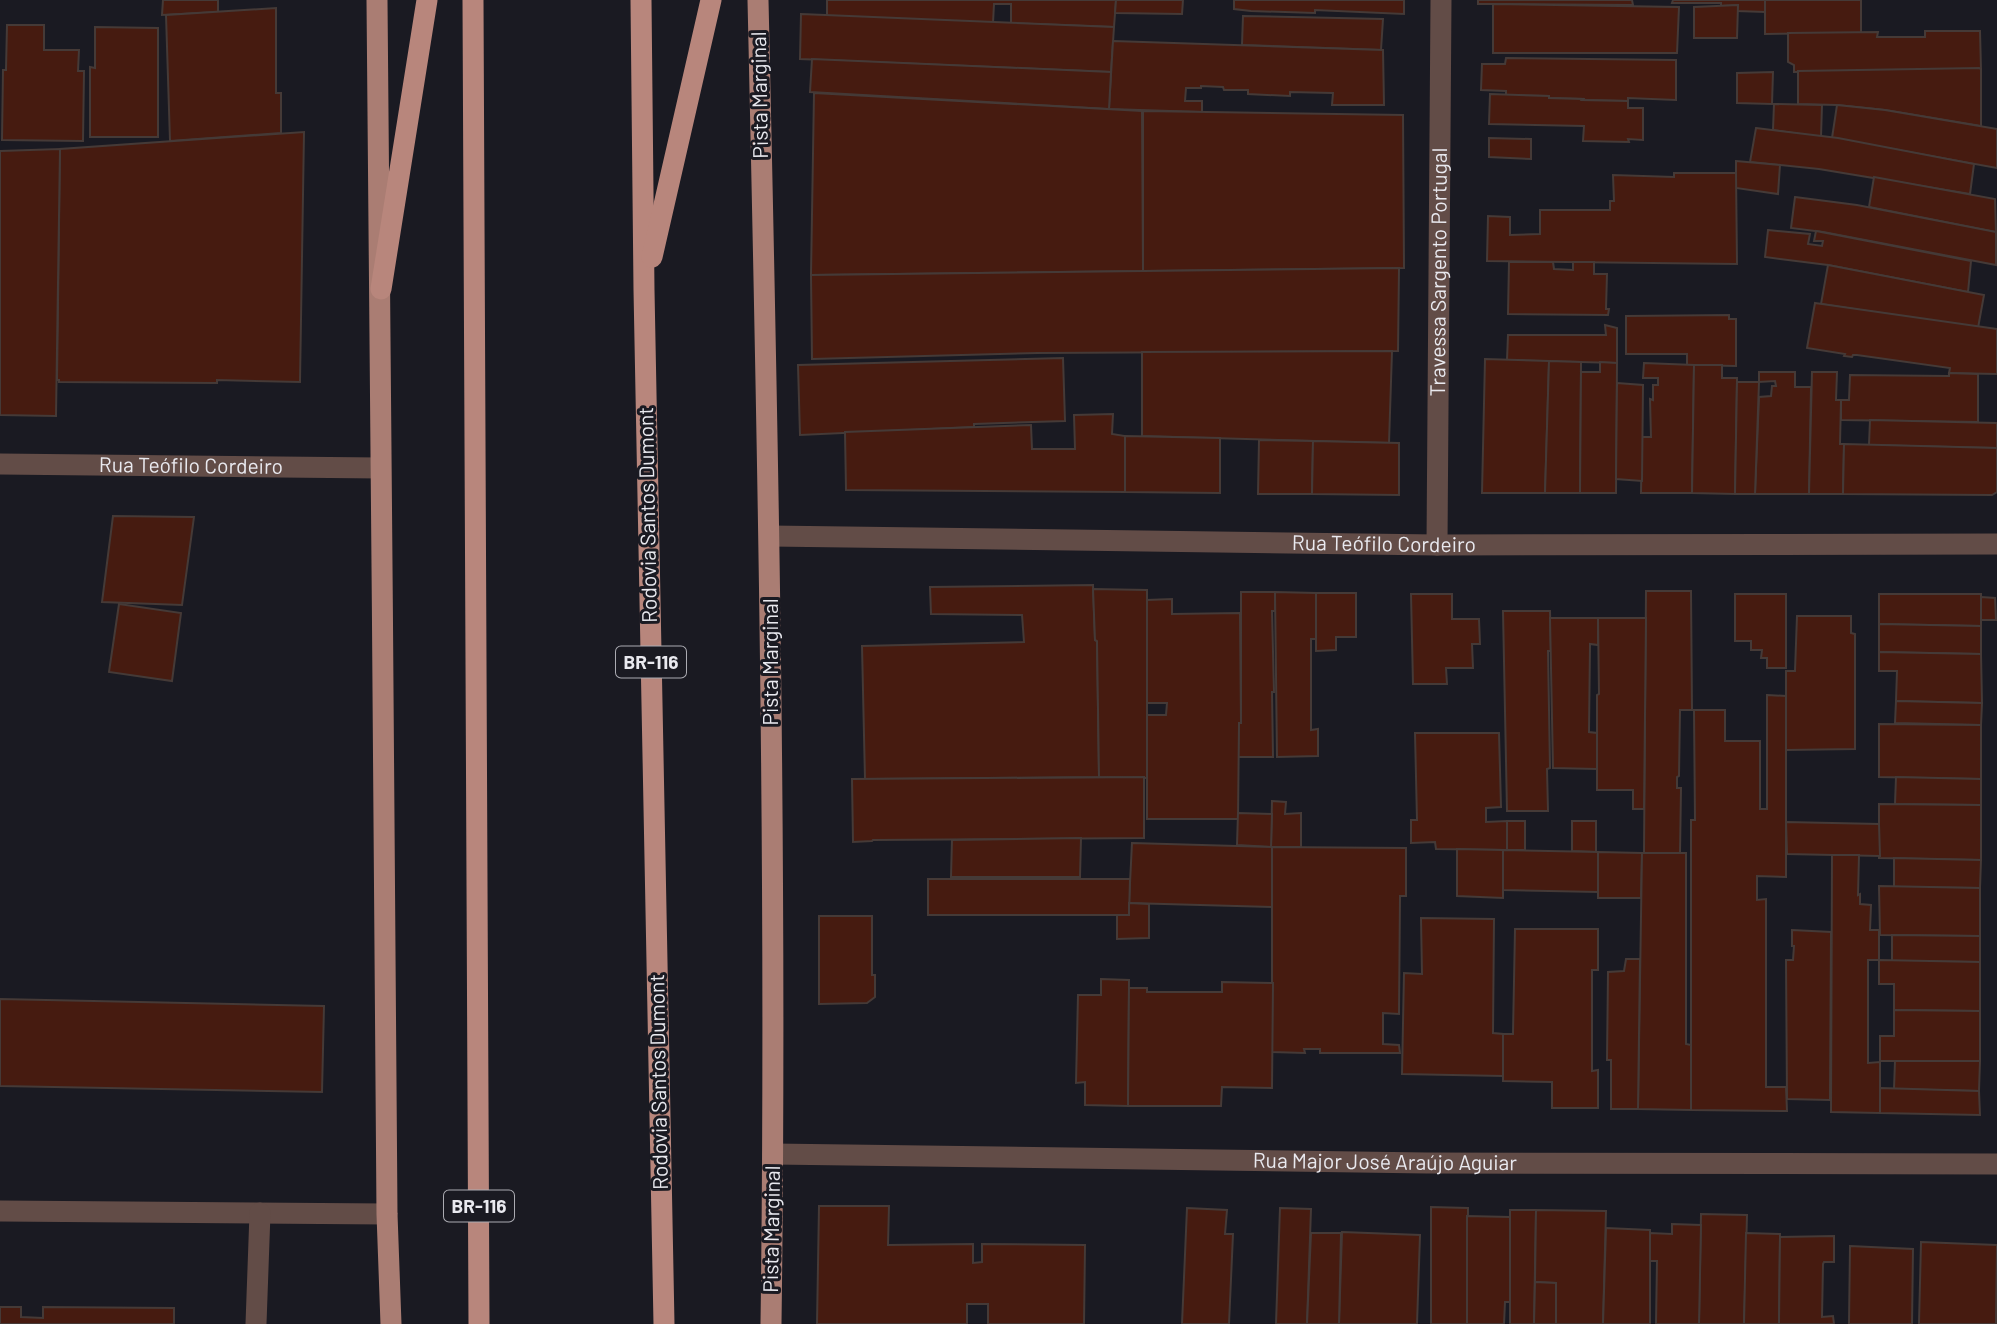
<svg xmlns="http://www.w3.org/2000/svg" width="1997" height="1324" font-family="Barlow,sans-serif">
	<style>
		.building { fill: #461b10; stroke: #453a37; stroke-width: 2 }
		.lines { fill: none; stroke-linecap: round; stroke-linejoin: round }
		.service { stroke: #624c47; stroke-width: 21 }
		.minor { stroke: #624c47; stroke-width: 21 }
		.primary { stroke: #aa7d73; stroke-width: 21 }
		.trunk { stroke: #b8867c; stroke-width: 21 }
		.labels { text-anchor: middle; stroke-width: 6; stroke-linejoin: round; paint-order: stroke }
		.shield { fill: #1a1a22; stroke: #ababb2; stroke-width: 2 }
		.shield-label { font-size: 19px; font-weight: bold; fill: #e9e9ef }
		.street-label { font-size: 21px; fill: #e9e9ef; stroke: #1a1a22 }
	</style>
	<rect width="100%" height="100%" fill="#1a1a22"/>
	<g class="building">
		<polygon points="163,0 218,0 218,12 162,15"/>
		<polygon points="827,0 1116,0 1114,27 1011,23 1011,4 994,4 993,23 827,16"/>
		<polygon points="1116,0 1183,0 1182,14 1115,13"/>
		<polygon points="1234,0 1404,0 1404,14 1315,10 1315,13 1251,11 1234,9"/>
		<polygon points="1478,0 1632,0 1633,5 1493,4 1478,4"/>
		<polygon points="1673,0 1765,0 1765,12 1737,11 1738,5 1721,6 1721,3 1672,3"/>
		<polygon points="1765,0 1861,0 1861,33 1765,34"/>
		<polygon points="1493,4 1679,7 1677,53 1493,53"/>
		<polygon points="1738,5 1737,38 1694,38 1694,7"/>
		<polygon points="276,8 276,93 281,93 281,133 170,141 166,15"/>
		<polygon points="801,14 1114,27 1111,72 800,59"/>
		<polygon points="1243,16 1383,19 1381,50 1242,45"/>
		<polygon points="7,25 44,25 44,50 79,50 78,71 84,71 83,141 2,140 3,70 6,70"/>
		<polygon points="95,27 158,28 158,137 90,137 90,67 95,68"/>
		<polygon points="1925,31 1980,31 1981,69 1794,72 1794,65 1788,62 1788,33 1878,32 1877,37 1925,37"/>
		<polygon points="1113,41 1383,50 1384,105 1332,105 1333,93 1290,92 1290,96 1248,94 1248,90 1224,90 1223,87 1201,86 1201,88 1186,88 1185,101 1202,101 1202,112 1109,109"/>
		<polygon points="1506,58 1676,60 1676,100 1628,98 1628,101 1582,100 1583,99 1549,98 1549,96 1506,95 1506,91 1481,90 1482,64 1505,64"/>
		<polygon points="812,59 1111,72 1109,109 810,92"/>
		<polygon points="1979,68 1981,69 1981,126 1885,110 1837,105 1798,104 1798,71"/>
		<polygon points="1773,72 1772,104 1737,103 1737,73"/>
		<polygon points="814,93 1142,111 1143,271 811,275"/>
		<polygon points="1490,94 1549,96 1549,98 1583,99 1582,100 1628,101 1628,108 1643,108 1643,140 1628,139 1629,142 1583,141 1584,126 1489,124"/>
		<polygon points="1774,104 1822,105 1821,137 1773,130"/>
		<polygon points="1837,105 1885,110 1997,129 1997,168 1832,138"/>
		<polygon points="1143,111 1403,115 1404,268 1143,271"/>
		<polygon points="1756,128 1838,138 1974,164 1970,194 1819,169 1750,162"/>
		<polygon points="304,132 300,382 217,380 217,383 59,382 59,380 57,380 60,149"/>
		<polygon points="1489,138 1531,139 1531,159 1489,157"/>
		<polygon points="60,149 56,416 0,415 0,151"/>
		<polygon points="1736,161 1780,165 1778,194 1736,188"/>
		<polygon points="1674,173 1736,173 1737,264 1487,261 1488,216 1510,217 1510,235 1540,234 1540,210 1610,210 1610,201 1614,201 1613,175 1674,177"/>
		<polygon points="1874,177 1995,199 1996,232 1869,207"/>
		<polygon points="1795,197 1857,205 1996,232 1996,265 1823,232 1791,228"/>
		<polygon points="1768,230 1810,234 1808,244 1822,246 1823,241 1814,241 1816,231 1971,261 1968,292 1828,265 1765,257"/>
		<polygon points="1509,262 1553,262 1554,269 1573,270 1573,262 1594,262 1594,274 1607,274 1606,309 1609,309 1608,315 1508,314"/>
		<polygon points="1828,265 1984,295 1978,328 1821,304"/>
		<polygon points="1399,268 1398,351 1038,353 812,359 811,275"/>
		<polygon points="1815,303 1997,329 1997,374 1949,373 1950,368 1857,355 1853,355 1852,357 1844,356 1845,354 1807,348"/>
		<polygon points="1729,315 1729,319 1736,319 1736,366 1687,365 1687,354 1626,354 1626,316"/>
		<polygon points="1605,325 1617,328 1617,363 1507,360 1508,335 1606,335"/>
		<polygon points="1392,351 1389,443 1142,436 1142,352"/>
		<polygon points="1063,358 1065,421 974,424 974,427 800,435 798,365"/>
		<polygon points="1485,359 1549,361 1545,493 1482,493"/>
		<polygon points="1549,361 1581,362 1580,493 1545,493"/>
		<polygon points="1600,362 1617,363 1616,493 1580,493 1581,372 1600,372"/>
		<polygon points="1644,363 1694,365 1692,493 1641,493 1642,437 1651,437 1650,399 1653,400 1653,385 1658,385 1658,378 1643,378"/>
		<polygon points="1694,365 1722,365 1722,378 1737,378 1735,494 1692,493"/>
		<polygon points="1759,372 1795,372 1795,387 1811,387 1809,494 1755,494 1759,397 1771,396 1772,386 1776,386 1775,381 1759,382"/>
		<polygon points="1812,372 1837,372 1836,400 1841,400 1840,444 1844,444 1843,494 1809,494"/>
		<polygon points="1949,373 1978,374 1978,422 1841,420 1841,400 1849,400 1850,375 1949,376"/>
		<polygon points="1737,382 1759,382 1755,494 1735,494"/>
		<polygon points="1617,383 1643,385 1642,481 1616,479"/>
		<polygon points="1113,414 1112,434 1125,436 1125,492 846,490 845,432 1031,425 1032,449 1075,449 1074,415"/>
		<polygon points="1870,420 1997,423 1997,448 1869,445"/>
		<polygon points="1125,436 1220,438 1220,493 1125,492"/>
		<polygon points="1259,440 1313,441 1312,494 1258,494"/>
		<polygon points="1313,441 1399,443 1399,495 1312,494"/>
		<polygon points="1844,444 1997,448 1997,492 1992,495 1843,494"/>
		<polygon points="113,516 194,517 182,605 102,602"/>
		<polygon points="1093,585 1095,640 1097,641 1099,777 865,779 862,646 1024,642 1022,615 931,614 930,587"/>
		<polygon points="1093,589 1147,590 1147,778 1099,777 1097,641 1095,640"/>
		<polygon points="1646,591 1691,591 1692,710 1680,710 1679,776 1677,777 1677,788 1681,788 1680,853 1644,853"/>
		<polygon points="1241,592 1275,592 1275,611 1272,611 1274,692 1272,692 1273,757 1238,757 1239,723 1241,723"/>
		<polygon points="1275,592 1316,593 1317,639 1311,639 1311,730 1318,729 1318,756 1277,757"/>
		<polygon points="1316,593 1356,593 1356,637 1336,637 1336,650 1316,651"/>
		<polygon points="1411,594 1452,594 1452,619 1479,619 1480,644 1472,644 1473,668 1446,668 1447,684 1413,684"/>
		<polygon points="1735,594 1786,594 1786,668 1767,668 1767,658 1761,658 1762,650 1751,650 1751,641 1735,641"/>
		<polygon points="1879,594 1981,594 1981,626 1879,624"/>
		<polygon points="1981,597 1995,598 1996,620 1981,620"/>
		<polygon points="1172,599 1172,614 1240,613 1241,723 1239,723 1238,819 1147,819 1147,715 1166,715 1167,703 1147,703 1147,600"/>
		<polygon points="119,604 181,613 172,681 109,672"/>
		<polygon points="1503,611 1550,611 1551,651 1548,651 1550,768 1547,769 1548,811 1507,811"/>
		<polygon points="1797,616 1851,616 1851,633 1855,634 1855,749 1786,750 1786,671 1795,671"/>
		<polygon points="1550,618 1598,618 1598,645 1590,644 1589,732 1597,733 1597,769 1553,768"/>
		<polygon points="1598,618 1646,618 1644,809 1633,809 1633,790 1597,790 1597,695 1599,694"/>
		<polygon points="1879,624 1981,626 1981,654 1879,652"/>
		<polygon points="1879,652 1981,654 1982,703 1896,701 1897,671 1879,671"/>
		<polygon points="1767,695 1786,696 1786,877 1757,876 1757,900 1766,899 1766,1087 1786,1087 1787,1111 1691,1110 1691,820 1695,820 1694,710 1725,710 1725,741 1760,741 1760,809 1767,809"/>
		<polygon points="1896,701 1982,703 1981,725 1895,723"/>
		<polygon points="1879,724 1981,725 1981,779 1879,777"/>
		<polygon points="1415,733 1499,733 1501,807 1486,808 1486,822 1507,821 1507,850 1436,849 1435,842 1411,843 1411,820 1417,820"/>
		<polygon points="1144,777 1144,838 873,840 872,841 853,842 852,779"/>
		<polygon points="1896,777 1981,779 1981,805 1895,804"/>
		<polygon points="1272,801 1286,802 1285,814 1301,813 1301,847 1271,847"/>
		<polygon points="1879,804 1981,805 1981,860 1879,858"/>
		<polygon points="1238,813 1272,814 1271,847 1237,845"/>
		<rect x="1507" y="821" width="18" height="29"/>
		<polygon points="1572,821 1596,821 1596,852 1572,851"/>
		<polygon points="1786,822 1879,824 1880,856 1787,854"/>
		<polygon points="1081,838 1080,877 951,877 952,840"/>
		<polygon points="1132,843 1272,847 1272,907 1129,903"/>
		<polygon points="1272,847 1406,848 1406,896 1400,896 1399,1014 1383,1013 1383,1044 1399,1045 1400,1053 1320,1053 1320,1049 1304,1049 1305,1053 1272,1052"/>
		<polygon points="1457,849 1503,850 1503,898 1457,896"/>
		<polygon points="1503,850 1598,852 1598,892 1503,890"/>
		<polygon points="1598,852 1642,853 1641,898 1598,898"/>
		<polygon points="1642,853 1686,853 1686,1044 1691,1045 1691,1110 1638,1109"/>
		<polygon points="1832,855 1859,855 1858,895 1860,894 1860,904 1871,905 1870,930 1879,930 1879,960 1868,960 1868,1063 1880,1062 1880,1113 1831,1112"/>
		<polygon points="1894,858 1981,860 1980,888 1894,887"/>
		<polygon points="928,879 1130,879 1129,915 928,915"/>
		<polygon points="1879,886 1980,888 1980,936 1880,935"/>
		<polygon points="1129,903 1149,904 1149,938 1117,939 1117,915 1129,915"/>
		<polygon points="819,916 872,916 872,975 875,975 875,997 867,1003 819,1004"/>
		<polygon points="1421,918 1494,919 1493,1033 1503,1034 1503,1076 1402,1074 1404,973 1422,974"/>
		<polygon points="1515,929 1598,929 1598,970 1592,970 1592,1071 1598,1070 1598,1108 1552,1108 1552,1082 1503,1081 1503,1034 1513,1034"/>
		<polygon points="1792,930 1831,932 1830,1100 1787,1099 1786,960 1793,960 1794,946 1792,946"/>
		<polygon points="1892,935 1980,936 1980,962 1892,961"/>
		<polygon points="1626,959 1640,959 1638,1109 1611,1109 1611,1060 1607,1060 1608,972 1624,971"/>
		<polygon points="1879,960 1980,962 1980,1011 1894,1010 1894,984 1879,984"/>
		<polygon points="1101,979 1129,980 1128,1106 1085,1105 1085,1082 1076,1083 1078,995 1101,995"/>
		<polygon points="1222,982 1273,983 1272,1088 1222,1087 1221,1106 1128,1106 1129,988 1147,988 1147,992 1222,992"/>
		<polygon points="0,999 324,1006 322,1092 0,1086"/>
		<polygon points="1894,1010 1980,1011 1980,1061 1880,1061 1880,1036 1894,1036"/>
		<polygon points="1895,1061 1980,1061 1979,1091 1894,1089"/>
		<polygon points="1880,1088 1979,1091 1980,1115 1880,1113"/>
		<polygon points="819,1206 889,1206 888,1245 973,1244 973,1263 982,1262 982,1244 1085,1245 1084,1324 988,1324 988,1304 967,1304 967,1324 817,1324"/>
		<polygon points="1431,1207 1468,1208 1467,1324 1431,1324"/>
		<polygon points="1187,1208 1227,1210 1225,1234 1233,1234 1229,1324 1182,1324"/>
		<polygon points="1280,1208 1311,1209 1307,1324 1276,1324"/>
		<polygon points="1510,1210 1536,1210 1534,1324 1510,1324"/>
		<polygon points="1536,1210 1606,1211 1603,1324 1556,1324 1556,1283 1535,1282"/>
		<polygon points="1701,1214 1747,1215 1744,1324 1699,1324"/>
		<polygon points="1467,1216 1510,1217 1510,1302 1505,1302 1504,1324 1467,1324"/>
		<polygon points="1672,1224 1701,1225 1699,1324 1656,1324 1657,1261 1650,1261 1650,1233 1672,1234"/>
		<polygon points="1606,1228 1650,1230 1650,1324 1603,1324"/>
		<polygon points="1342,1232 1420,1235 1417,1324 1339,1324"/>
		<polygon points="1311,1233 1341,1233 1339,1324 1307,1324"/>
		<polygon points="1746,1233 1780,1234 1779,1324 1744,1324"/>
		<polygon points="1834,1236 1834,1262 1824,1262 1823,1264 1822,1317 1833,1316 1834,1324 1779,1324 1780,1237"/>
		<polygon points="1921,1242 1997,1245 1996,1324 1919,1324"/>
		<polygon points="1850,1246 1913,1249 1912,1324 1849,1324"/>
		<polygon points="1535,1282 1556,1283 1556,1324 1534,1324"/>
		<polygon points="0,1307 21,1307 21,1317 43,1318 43,1307 174,1308 174,1324 0,1324"/>
	</g>
	<g class="lines">
		<g class="service">
			<polyline points="0,1211 387,1214"/>
			<polyline points="256,1324 260,1213"/>
		</g>
		<g class="minor">
			<path id="s1" d="M0 464 380 468"/>
			<path id="s2" d="M770 536 1437 545 1997 544"/>
			<path id="s3" d="M1437 545 1441 0"/>
			<path id="s4" d="M773 1154 1427 1163 1997 1164"/>
		</g>
		<g class="primary">
			<path d="M377 0C382 405 383 809 387 1214L391 1324"/>
			<path d="M758 0C768 441 777 883 771 1324"/>
		</g>
		<g class="trunk">
			<polyline points="473,0 479,1324"/>
			<polyline points="641,0 644,290 664,1324"/>
			<polyline points="652,257 711,0"/>
			<polyline points="381,289 427,0"/>
		</g>
	</g>
	<g class="labels">
		<g class="shield">
			<rect x="616" y="646.5" width="70" height="31" rx="5"/>
			<rect x="444" y="1190.5" width="70" height="31" rx="5"/>
		</g>
		<g class="shield-label">
			<text x="651" y="669">BR-116</text>
			<text x="479" y="1213">BR-116</text>
		</g>
		<g class="street-label">
			<text transform="translate(760 95) rotate(-91)" y="7">Pista Marginal</text>
			<text dy="7" stroke="none"><textPath href="#s3" startOffset="273">Travessa Sargento Portugal</textPath></text>
			<text dy="7" stroke="none"><textPath href="#s1" startOffset="191">Rua Teófilo Cordeiro</textPath></text>
			<text transform="translate(648 515) rotate(-91)" y="7">Rodovia Santos Dumont</text>
			<text dy="7" stroke="none"><textPath href="#s2" startOffset="614">Rua Teófilo Cordeiro</textPath></text>
			<text transform="translate(771 662) rotate(-90)" y="7">Pista Marginal</text>
			<text transform="translate(659 1082) rotate(-91)" y="7">Rodovia Santos Dumont</text>
			<text dy="7" stroke="none"><textPath href="#s4" startOffset="612">Rua Major José Araújo Aguiar</textPath></text>
			<text transform="translate(772 1229) rotate(-89)" y="7">Pista Marginal</text>
		</g>
	</g>
</svg>
